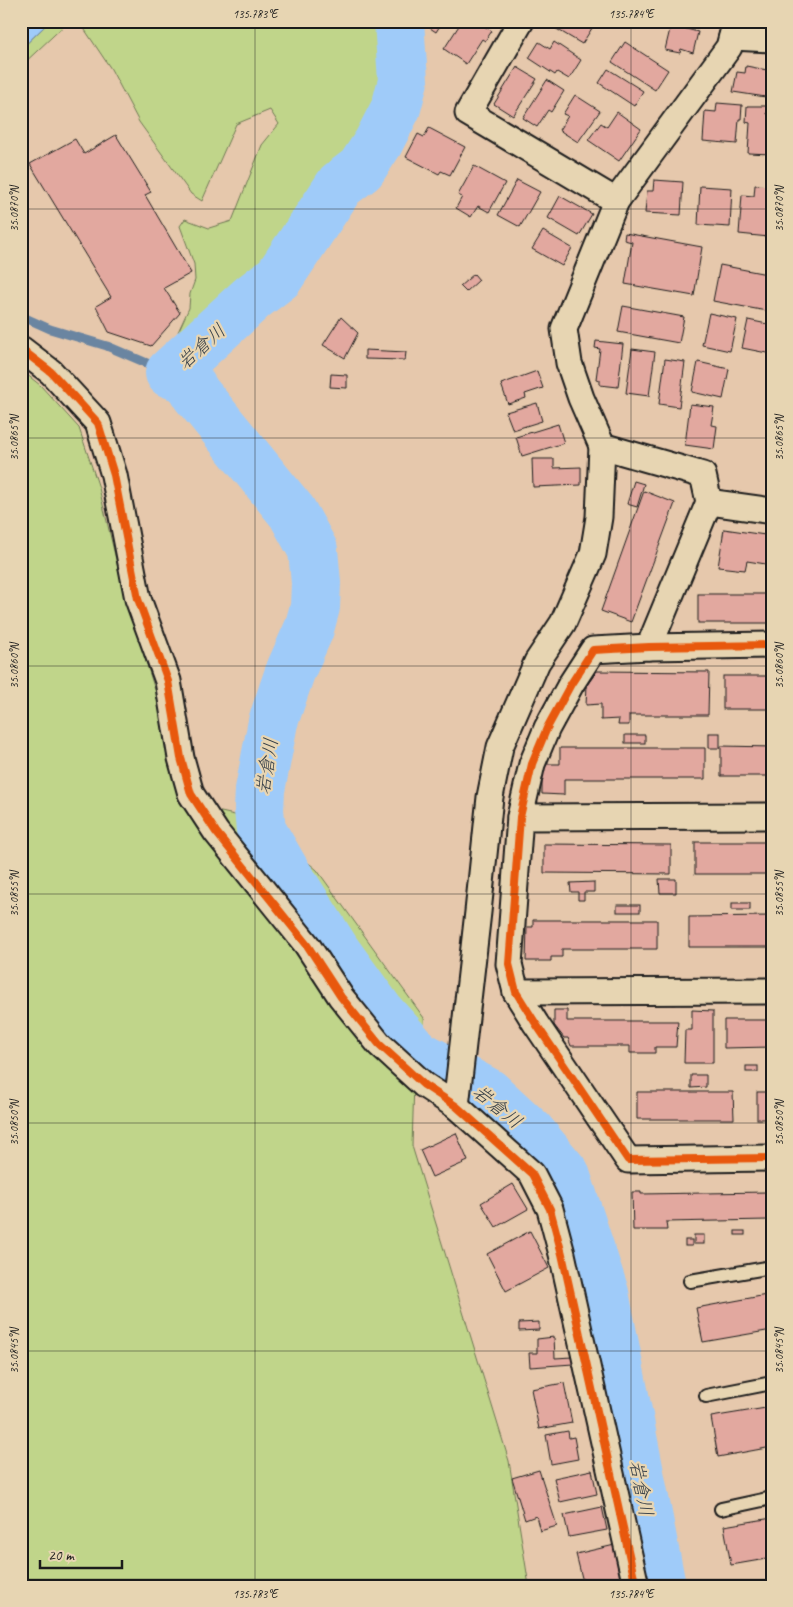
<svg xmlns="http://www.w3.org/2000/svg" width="793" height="1607" font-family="Caveat,'Klee One',sans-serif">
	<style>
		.green { fill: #c0d58a; stroke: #6e7853 }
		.water { fill: #9fcbf9; stroke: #6b85a1 }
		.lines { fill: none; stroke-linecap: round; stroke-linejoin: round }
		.stream { stroke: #6b85a1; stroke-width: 9 }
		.river { stroke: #9fcbf9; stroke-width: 50 }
		.building { fill: #e2a89f; stroke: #1c1c1c }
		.lane-casing { stroke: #1c1c1c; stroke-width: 16 }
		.street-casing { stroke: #1c1c1c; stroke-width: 29 }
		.lane { stroke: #e7d5b2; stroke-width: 12 }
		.street { stroke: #e7d5b2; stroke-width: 25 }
		.cycleway-casing { stroke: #e7d5b2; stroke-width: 11 }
		.cycleway { stroke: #e8590c; stroke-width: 8 }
		.ticks { fill: none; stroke: #1c1c1c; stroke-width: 1; stroke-opacity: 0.45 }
		.labels { text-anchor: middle; stroke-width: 4.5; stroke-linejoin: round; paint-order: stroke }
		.water-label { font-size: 19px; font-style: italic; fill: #363f48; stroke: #e7d5b2 }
		.neatline { fill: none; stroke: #1c1c1c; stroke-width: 2 }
		.ticks-label { font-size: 12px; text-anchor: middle; fill: #1c1c1c }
	</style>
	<rect width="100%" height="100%" fill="#e6c8ac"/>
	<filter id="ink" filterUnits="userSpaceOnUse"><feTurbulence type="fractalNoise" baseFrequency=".02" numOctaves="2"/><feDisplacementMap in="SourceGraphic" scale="10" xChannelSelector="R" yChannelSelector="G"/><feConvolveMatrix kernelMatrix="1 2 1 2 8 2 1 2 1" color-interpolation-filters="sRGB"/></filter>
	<g filter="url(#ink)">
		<g class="green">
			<polygon points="50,21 69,21 21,66 21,49"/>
			<polygon points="79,21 401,21 395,102 377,139 347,171 298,256 270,298 234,326 206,336 188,337 178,332 189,308 190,294 195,280 194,264 180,226 185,219 209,228 232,221 262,145 279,124 270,110 236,124 202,201 191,194 139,122 111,69"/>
			<polygon points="21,370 40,385 79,428 99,488 123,589 154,687 207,809 258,820 317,870 424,1018 426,1048 414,1082 412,1146 509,1461 529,1586 21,1586"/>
		</g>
		<polygon class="water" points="21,21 50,21 21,49"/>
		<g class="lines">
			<polyline class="stream" points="21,316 50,329 107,346 170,373"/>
			<polyline class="river" points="399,21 403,81 396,108 378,143 361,169 340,185 279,277 253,297 170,373 187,379 196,394 292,512 313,550 316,583 315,607 309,629 290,672 273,722 260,790 259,810 261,830 284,870 336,952 380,1013 418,1055 488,1093 530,1132 565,1174 604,1293 661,1586"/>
		</g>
		<g class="building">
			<polygon points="426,21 443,21 436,32 430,28 432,25"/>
			<polygon points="462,21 476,21 492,31 485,41 482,39 466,64 444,49"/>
			<polygon points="550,21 588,21 594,25 582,44 548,24"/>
			<polygon points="671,25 698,32 693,53 681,49 680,53 665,50"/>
			<polygon points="539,42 550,49 554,42 581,60 569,79 557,72 555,75 529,58"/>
			<polygon points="625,42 668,70 655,90 612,62"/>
			<polygon points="768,63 772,63 772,98 733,92 737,72 745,73 746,66 767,70"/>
			<polygon points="517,67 537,79 513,116 494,104"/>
			<polygon points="608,69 643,91 634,106 599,83"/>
			<polygon points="547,80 564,91 551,112 548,110 537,127 523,118"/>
			<polygon points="575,95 600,111 578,142 559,130 568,116 563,114"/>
			<polygon points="717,103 742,105 741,119 739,119 737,144 703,141 705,111 716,112"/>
			<polygon points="747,106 768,106 767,114 772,114 772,154 748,153 750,123 746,122"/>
			<polygon points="617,112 641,129 619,161 588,140 601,123 607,127"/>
			<polygon points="429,128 465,147 450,175 441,171 439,174 406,157 418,134 424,137"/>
			<polygon points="116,135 151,192 145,195 191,273 164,288 180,313 151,346 109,332 96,306 111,297 30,164 75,139 84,154"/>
			<polygon points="474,166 505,183 489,212 478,206 471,217 456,208 462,197 458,195"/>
			<polygon points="517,180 540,192 520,227 498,215"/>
			<polygon points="654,180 683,182 681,215 645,213 647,191 653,191"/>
			<polygon points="755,185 772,186 769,237 739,234 742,195 754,196"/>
			<polygon points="700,186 732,188 730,227 698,225"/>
			<polygon points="560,196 592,214 579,236 548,218"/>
			<polygon points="543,231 572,248 562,266 532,249"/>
			<polygon points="625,233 702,247 694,296 625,284 632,242 624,240"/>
			<polygon points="720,265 772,275 772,312 713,301"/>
			<polygon points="474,274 479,280 466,292 460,286"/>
			<polygon points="623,306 684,317 679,343 618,332"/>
			<polygon points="709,313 737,319 730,351 702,345"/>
			<polygon points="341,317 358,333 345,358 323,345"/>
			<polygon points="748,320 772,325 772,354 742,348"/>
			<polygon points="596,341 623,344 618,387 600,385 600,380 596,379 600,349 595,348"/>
			<polygon points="632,349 655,352 649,396 626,393"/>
			<polygon points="365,350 406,352 405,360 365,359"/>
			<polygon points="665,359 685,362 679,407 659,404"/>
			<polygon points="698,362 729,369 723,399 692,392"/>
			<polygon points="537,371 543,388 525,394 526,398 508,404 501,384"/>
			<polygon points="331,374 347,375 347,388 330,387"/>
			<polygon points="537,403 542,421 513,430 506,412"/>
			<polygon points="690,404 714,407 711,425 717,426 714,449 685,445"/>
			<polygon points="558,424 564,443 522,456 516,437"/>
			<polygon points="532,459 554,459 554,468 581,467 581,485 533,487"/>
			<polygon points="634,481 644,484 637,507 627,504"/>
			<polygon points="644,491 675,503 631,622 601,611"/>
			<polygon points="724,529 772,536 772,565 747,561 745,570 718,567"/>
			<rect x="698" y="594" width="74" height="29"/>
			<polygon points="597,671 709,672 708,715 629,715 629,725 618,725 619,719 601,720 601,704 586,705 587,685"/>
			<rect x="723" y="676" width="49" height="33"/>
			<rect x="709" y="733" width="11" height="15"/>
			<rect x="625" y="735" width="20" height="8"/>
			<polygon points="721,746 772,747 772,776 721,776"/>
			<polygon points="560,748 705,748 705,779 564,779 564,795 542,794 542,764 560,764"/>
			<rect x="695" y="842" width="77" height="32"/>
			<polygon points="544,844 671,845 671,874 544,873"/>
			<polygon points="659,879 676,879 676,893 660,893"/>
			<polygon points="594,882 594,892 584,892 584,900 578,900 578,892 571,892 570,883"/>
			<rect x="732" y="903" width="18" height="7"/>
			<rect x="617" y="905" width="23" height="7"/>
			<polygon points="772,916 772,947 689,947 689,917"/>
			<polygon points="533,920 657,920 657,949 562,949 562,957 551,957 551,961 526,961 527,927 533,927"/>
			<polygon points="554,1010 567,1010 567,1021 678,1021 676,1047 655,1047 655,1053 630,1053 630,1046 571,1046 568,1038 564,1038 554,1025"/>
			<polygon points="692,1010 713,1011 713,1063 684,1063 685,1030 692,1030"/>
			<polygon points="724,1020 772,1020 772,1047 724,1048"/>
			<rect x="746" y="1066" width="12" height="6"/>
			<polygon points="691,1075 706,1075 706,1087 691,1088"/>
			<polygon points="637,1092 733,1092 734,1119 637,1119"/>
			<rect x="757" y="1092" width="15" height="27"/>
			<polygon points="456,1133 468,1161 432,1177 420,1150"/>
			<polygon points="513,1184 528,1209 496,1227 481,1203"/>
			<polygon points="632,1192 641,1192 641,1194 768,1192 768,1220 666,1222 667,1230 633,1230"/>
			<polygon points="530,1231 549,1268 506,1291 487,1254"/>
			<rect x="735" y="1231" width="10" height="4"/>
			<rect x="694" y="1235" width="10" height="9"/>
			<rect x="685" y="1240" width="7" height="6"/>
			<polygon points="772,1294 772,1330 703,1342 696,1308"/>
			<polygon points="539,1322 539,1330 519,1331 519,1323"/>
			<polygon points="554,1337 555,1358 572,1357 573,1364 530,1367 529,1353 537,1353 537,1339"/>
			<polygon points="564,1383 572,1423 539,1429 531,1389"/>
			<polygon points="772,1407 772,1447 718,1457 711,1417"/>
			<polygon points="568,1431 569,1438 574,1437 578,1459 551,1464 546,1435"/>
			<polygon points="539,1470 557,1526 540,1531 536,1516 525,1520 512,1478"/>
			<polygon points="592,1470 597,1494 560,1502 554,1478"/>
			<polygon points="602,1507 607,1530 569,1537 564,1515"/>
			<polygon points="772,1518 772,1558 731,1565 724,1526"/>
			<polygon points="619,1544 626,1577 584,1586 576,1554"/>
		</g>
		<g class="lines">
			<defs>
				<g id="lane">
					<polyline points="690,1281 772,1267"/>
					<polyline points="706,1396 772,1383"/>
					<polyline points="721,1509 772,1498"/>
				</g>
				<g id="street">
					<polyline points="521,21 468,113 616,201"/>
					<polyline points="736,21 729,47 616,201 564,329 569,363 581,398 602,446 703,475 709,502 772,511"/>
					<polyline points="732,37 772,39"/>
					<polyline points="21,349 51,372 98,423 114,475 138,599 168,681 181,758 191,794 216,832 307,945 341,997 379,1044 424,1085 456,1106 532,1174 550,1209 562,1254 636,1586"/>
					<polyline points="772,645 649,647 593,650 571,684 547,728 532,764 520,817 509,964 516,992 536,1024 628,1160 772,1158"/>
					<polyline points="649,647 709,502"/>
					<polyline points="520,817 772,816"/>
					<polyline points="516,992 772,991"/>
					<polyline points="456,1106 478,912 490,797 500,747 537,662 563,623 593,554 599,517 602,446"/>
				</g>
			</defs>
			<use href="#lane" class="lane-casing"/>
			<use href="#street" class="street-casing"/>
			<use href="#lane" class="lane"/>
			<use href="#street" class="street"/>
			<defs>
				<g id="cycleway">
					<polyline points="21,349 51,372 98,423 114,475 138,599 168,681 181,758 191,794 216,832 307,945 341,997 379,1044 424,1085 456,1106 532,1174 550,1209 562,1254 636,1586"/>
					<polyline points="772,645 649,647 593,650 571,684 547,728 532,764 520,817 509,964 516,992 536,1024 628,1160 772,1158"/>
				</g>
			</defs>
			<use href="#cycleway" class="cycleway-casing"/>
			<use href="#cycleway" class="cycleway"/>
		</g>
	</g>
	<path class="ticks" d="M255 21V1586M631 21V1586M21 209H772M21 438H772M21 666H772M21 894H772M21 1123H772M21 1351H772M21 1579H772"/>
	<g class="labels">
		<g class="water-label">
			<text transform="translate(201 346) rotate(-42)" y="7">岩倉川</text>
			<text transform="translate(266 766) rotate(-81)" y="7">岩倉川</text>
			<text transform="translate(498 1106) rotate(39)" y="7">岩倉川</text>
			<text transform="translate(642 1488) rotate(79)" y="7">岩倉川</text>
		</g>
	</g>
	<rect width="793" height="1607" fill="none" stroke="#e7d5b2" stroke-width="55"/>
	<path d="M40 1560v8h82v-8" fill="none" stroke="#1c1c1c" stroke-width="2.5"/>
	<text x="48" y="1560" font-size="15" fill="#1c1c1c" stroke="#e7d5b2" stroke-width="4" paint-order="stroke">20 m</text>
	<rect x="28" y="28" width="738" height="1552" class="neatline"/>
	<g class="ticks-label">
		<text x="255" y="18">135.783°E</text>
		<text x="631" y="18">135.784°E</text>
		<text transform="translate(14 209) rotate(-90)" y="4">35.0870°N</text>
		<text transform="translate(779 209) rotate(-90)" y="4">35.0870°N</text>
		<text transform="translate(14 438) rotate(-90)" y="4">35.0865°N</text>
		<text transform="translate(779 438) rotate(-90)" y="4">35.0865°N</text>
		<text transform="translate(14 666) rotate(-90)" y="4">35.0860°N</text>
		<text transform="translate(779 666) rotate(-90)" y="4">35.0860°N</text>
		<text transform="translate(14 894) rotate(-90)" y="4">35.0855°N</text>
		<text transform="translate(779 894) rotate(-90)" y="4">35.0855°N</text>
		<text transform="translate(14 1123) rotate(-90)" y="4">35.0850°N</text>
		<text transform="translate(779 1123) rotate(-90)" y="4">35.0850°N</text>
		<text transform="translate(14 1351) rotate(-90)" y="4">35.0845°N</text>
		<text transform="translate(779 1351) rotate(-90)" y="4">35.0845°N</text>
		<text x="255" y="1598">135.783°E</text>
		<text x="631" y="1598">135.784°E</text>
	</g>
</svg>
